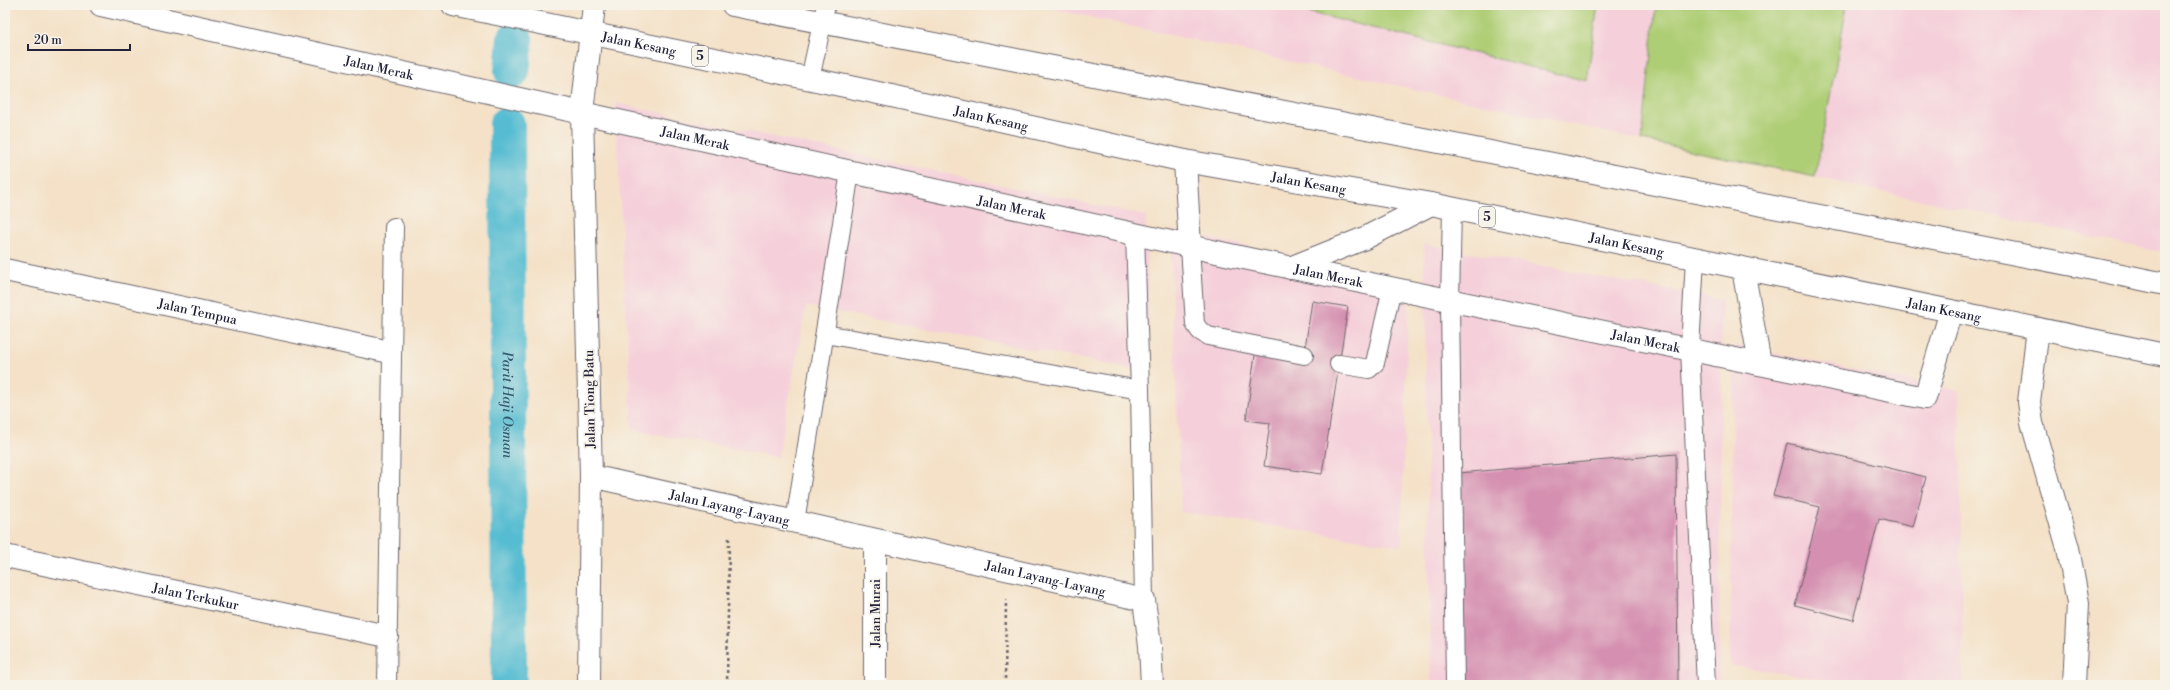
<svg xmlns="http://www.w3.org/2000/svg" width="2170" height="690" font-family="'Libre Bodoni',serif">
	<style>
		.built { fill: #f5cfda }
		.green { fill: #aece75; stroke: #687858 }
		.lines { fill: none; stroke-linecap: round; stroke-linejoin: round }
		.canal { stroke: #54bcd1; stroke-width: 36 }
		.building { fill: #d590b1 }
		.service-casing { stroke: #6c656c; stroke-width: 20 }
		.minor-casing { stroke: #6c656c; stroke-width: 24 }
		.primary-casing { stroke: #6c656c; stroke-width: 24 }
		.path { stroke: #6c656c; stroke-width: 2.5; stroke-dasharray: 3 3; stroke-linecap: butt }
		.service { stroke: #fff; stroke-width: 18 }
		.minor { stroke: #fff; stroke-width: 22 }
		.primary { stroke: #fff; stroke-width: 22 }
		.labels { text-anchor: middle; stroke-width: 3.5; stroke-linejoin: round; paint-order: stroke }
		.shield { fill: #f7f3e8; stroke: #62616f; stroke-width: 1 }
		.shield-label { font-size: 12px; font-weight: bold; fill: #22223b }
		.street-label { font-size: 13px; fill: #22223b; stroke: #f7f3e8 }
		.water-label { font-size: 14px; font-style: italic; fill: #345870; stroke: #f7f3e8 }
	</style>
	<rect width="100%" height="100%" fill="#f7f3e8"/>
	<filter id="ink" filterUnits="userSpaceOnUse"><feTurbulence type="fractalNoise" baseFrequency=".025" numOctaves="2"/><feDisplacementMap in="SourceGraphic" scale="8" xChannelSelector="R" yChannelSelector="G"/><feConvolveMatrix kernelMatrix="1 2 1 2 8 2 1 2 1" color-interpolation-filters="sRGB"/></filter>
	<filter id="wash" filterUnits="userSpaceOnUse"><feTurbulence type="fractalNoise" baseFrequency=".012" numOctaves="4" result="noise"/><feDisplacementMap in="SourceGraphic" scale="16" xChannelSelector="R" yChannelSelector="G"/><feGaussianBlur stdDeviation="0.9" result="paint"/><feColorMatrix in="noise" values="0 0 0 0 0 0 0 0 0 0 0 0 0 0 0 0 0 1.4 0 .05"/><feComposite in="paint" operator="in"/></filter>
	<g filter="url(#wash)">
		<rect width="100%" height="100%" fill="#f4e1c7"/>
		<g class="built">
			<polygon points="1036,5 1656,5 1642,140"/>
			<polygon points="1847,5 2165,5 2165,253 1815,177"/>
			<polygon points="615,103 1146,216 1150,372 806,306 778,457 632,430"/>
			<polygon points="1170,230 1409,280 1401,546 1181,512"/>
			<polygon points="1424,244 1722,300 1719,685 1431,685"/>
			<polygon points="1734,345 1959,391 1963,685 1857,685 1730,665"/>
		</g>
		<g class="green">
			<polygon points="1279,5 1598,5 1587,81"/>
			<polygon points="1656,5 1847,5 1815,177 1642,140"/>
		</g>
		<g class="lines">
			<g class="canal">
				<polyline points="512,71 515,39"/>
				<path id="s1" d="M507 124 509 685"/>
			</g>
		</g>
		<g id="blocks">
			<g class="building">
				<polygon points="1312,301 1348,307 1322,474 1264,466 1270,423 1246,420 1256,348 1304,355"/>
				<polygon points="1787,443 1926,477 1913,527 1879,519 1853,620 1795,605 1820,507 1773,496"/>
				<polygon points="1676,454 1678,685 1463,685 1459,473"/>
			</g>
		</g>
	</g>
	<g filter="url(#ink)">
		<use href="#blocks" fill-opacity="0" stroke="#6c656c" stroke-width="1"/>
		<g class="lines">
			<defs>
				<g id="service">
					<polyline points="810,79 826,5"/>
					<polyline points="1452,209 1450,302 1455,685"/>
					<polyline points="1135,234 1140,390 1144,600"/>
					<polyline points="1190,247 1195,324 1200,331 1208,336 1304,355"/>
					<polyline points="1695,259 1690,349 1706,685"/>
					<polyline points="825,334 1140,390"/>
					<polyline points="1339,364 1369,369 1375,363 1392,288"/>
					<polyline points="795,522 850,172"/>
					<polyline points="387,685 394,227"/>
				</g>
				<g id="minor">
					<path id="s2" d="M101 5 582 113 1244 258 1925 398 1951 311"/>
					<polyline points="1185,161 1190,247"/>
					<polyline points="1290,268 1365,238 1431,204"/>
					<polyline points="1743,269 1760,364"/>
					<path id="s3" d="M5 270 390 352"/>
					<polyline points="2038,329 2029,402 2032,423 2068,548 2078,603 2074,685"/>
					<path id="s4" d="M591 476 1144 600 1150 646 1152 685"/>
					<path id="s5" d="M5 556 387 636"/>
					<polyline points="589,685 591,476 582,113 594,5"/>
					<polyline points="875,685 875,540"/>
				</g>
				<g id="primary">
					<path id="s6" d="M453 5 869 91 1185 161 1431 204 2165 355"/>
					<polyline points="733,5 2088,268 2165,284"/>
				</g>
			</defs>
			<use href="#service" class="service-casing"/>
			<use href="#minor" class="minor-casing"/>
			<use href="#primary" class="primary-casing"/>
			<g class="path">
				<polyline points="727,685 729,538"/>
				<polyline points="1005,685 1006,600"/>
			</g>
			<use href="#service" class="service"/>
			<use href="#minor" class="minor"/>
			<use href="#primary" class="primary"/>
		</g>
	</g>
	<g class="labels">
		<g class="shield">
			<rect x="692" y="46" width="16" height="20" rx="3"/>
			<rect x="1479" y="207" width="16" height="20" rx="3"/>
		</g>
		<g class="shield-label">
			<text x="700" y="60">5</text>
			<text x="1487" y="221">5</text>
		</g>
		<g class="street-label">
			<text dy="5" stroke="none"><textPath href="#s6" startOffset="190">Jalan Kesang</textPath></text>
			<text dy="5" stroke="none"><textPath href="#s2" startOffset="285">Jalan Merak</textPath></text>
			<text dy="5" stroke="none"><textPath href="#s6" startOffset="550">Jalan Kesang</textPath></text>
			<text dy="5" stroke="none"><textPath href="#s2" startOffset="609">Jalan Merak</textPath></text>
			<text dy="5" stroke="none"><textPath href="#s6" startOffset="874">Jalan Kesang</textPath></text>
			<text dy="5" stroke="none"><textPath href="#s2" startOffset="933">Jalan Merak</textPath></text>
			<text dy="5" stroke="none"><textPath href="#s6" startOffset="1198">Jalan Kesang</textPath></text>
			<text dy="5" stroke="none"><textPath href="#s2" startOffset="1257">Jalan Merak</textPath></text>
			<text dy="5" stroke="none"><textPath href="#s6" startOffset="1522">Jalan Kesang</textPath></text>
			<text dy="5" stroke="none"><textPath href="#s3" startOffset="197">Jalan Tempua</textPath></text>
			<text dy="5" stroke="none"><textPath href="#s2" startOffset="1581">Jalan Merak</textPath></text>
			<text transform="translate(589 399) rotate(-91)" y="5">Jalan Tiong Batu</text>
			<text dy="5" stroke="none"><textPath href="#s4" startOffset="142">Jalan Layang-Layang</textPath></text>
			<text dy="5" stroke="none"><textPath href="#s4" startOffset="466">Jalan Layang-Layang</textPath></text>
			<text dy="5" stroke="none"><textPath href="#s5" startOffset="195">Jalan Terkukur</textPath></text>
			<text transform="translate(875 613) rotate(-90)" y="5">Jalan Murai</text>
		</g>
		<g class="water-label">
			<text dy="5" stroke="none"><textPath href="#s1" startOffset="281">Parit Haji Osman</textPath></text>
		</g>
	</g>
	<rect width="2170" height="690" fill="none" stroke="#f7f3e8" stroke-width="20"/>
	<path d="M28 44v6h102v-6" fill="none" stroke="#22223b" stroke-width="2"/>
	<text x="34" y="44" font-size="12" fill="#22223b" stroke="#f7f3e8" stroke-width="3" paint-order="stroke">20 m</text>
</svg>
